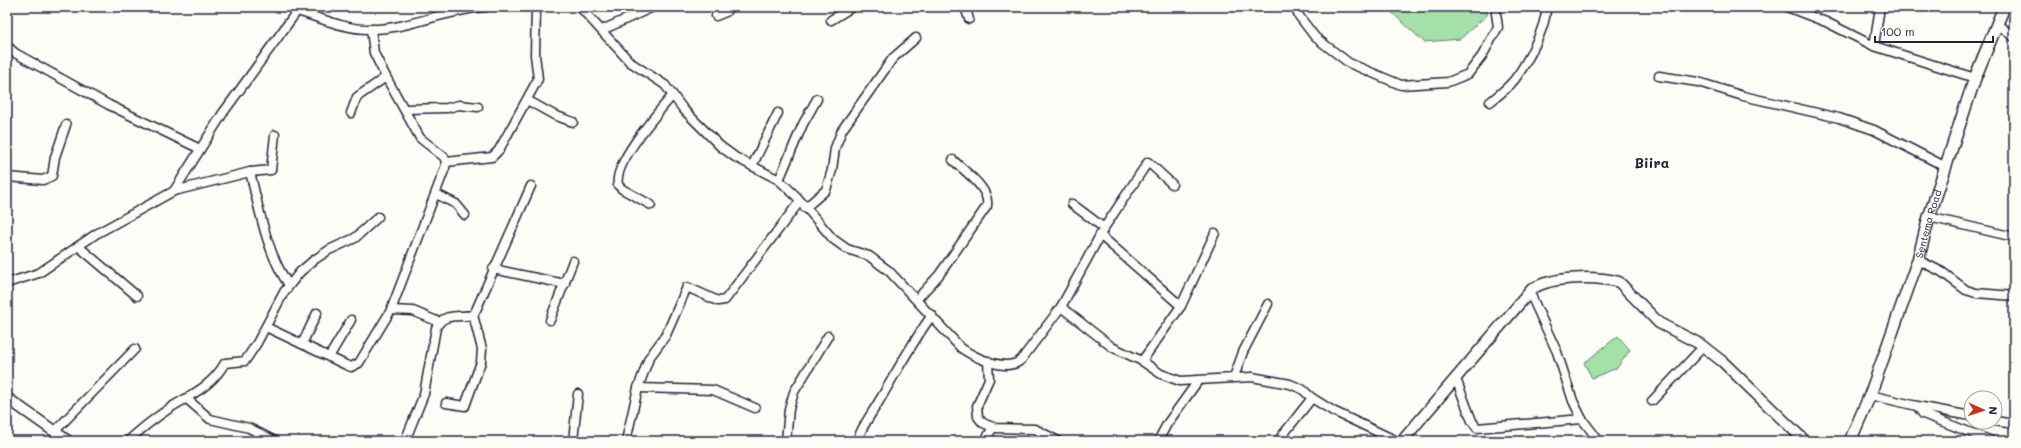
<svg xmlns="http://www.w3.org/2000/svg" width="2021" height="448" font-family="Mali,sans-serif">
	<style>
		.green { fill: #a3e1a9; stroke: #628272 }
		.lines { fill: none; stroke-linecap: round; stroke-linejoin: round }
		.minor-casing { stroke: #22223b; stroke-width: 11 }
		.tertiary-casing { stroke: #22223b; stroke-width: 13 }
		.secondary-casing { stroke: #22223b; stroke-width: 14 }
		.minor { stroke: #fdfcf7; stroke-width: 8 }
		.tertiary { stroke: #fdfcf7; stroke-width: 10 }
		.secondary { stroke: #fdfcf7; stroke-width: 11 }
		.labels { text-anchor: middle; stroke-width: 4; stroke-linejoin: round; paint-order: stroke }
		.street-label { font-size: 10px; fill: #22223b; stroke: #fdfcf7 }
		.district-label { font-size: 14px; font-weight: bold; fill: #22223b; stroke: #fdfcf7 }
	</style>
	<rect width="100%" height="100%" fill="#fdfcf7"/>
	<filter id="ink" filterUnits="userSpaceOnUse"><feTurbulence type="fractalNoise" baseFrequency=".025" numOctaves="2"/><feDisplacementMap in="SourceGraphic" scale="8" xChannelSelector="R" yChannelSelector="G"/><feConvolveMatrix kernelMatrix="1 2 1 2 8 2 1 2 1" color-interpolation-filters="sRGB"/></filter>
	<g filter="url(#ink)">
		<g class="green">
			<polygon points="1386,7 1488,7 1487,15 1460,39 1424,42"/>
			<polygon points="1618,336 1630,350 1617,368 1592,378 1584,363"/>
		</g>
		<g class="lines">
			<defs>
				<g id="minor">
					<path d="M580 7 630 62 665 85 684 110 720 146 735 157 779 180 797 197 833 239 847 249 869 256 889 271 961 348C974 357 1006 373 1021 360L1061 307 1104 228 1148 162 1172 184"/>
					<polyline points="965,7 969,19"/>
					<polyline points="1296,7 1299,16 1315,37 1349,63 1401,85 1448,82 1468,74 1482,56 1498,27 1495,7"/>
					<polyline points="1787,7 1826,22 1874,46 1975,78"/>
					<path d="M297 11C321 18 346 30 371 29 410 29 447 9 486 7"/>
					<polyline points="716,16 726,12 728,7"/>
					<polyline points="831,20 852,7"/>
					<polyline points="1998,25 2014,37"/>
					<polyline points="602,30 653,7"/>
					<polyline points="7,46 15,53 109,105 200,149"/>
					<polyline points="1874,46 1880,7"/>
					<polyline points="1659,76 1698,82 1743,96 1839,118 1874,130 1946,167"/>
					<polyline points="527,100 554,115 573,122"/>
					<path d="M1490 102C1499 95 1508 88 1515 79 1527 63 1547 26 1546 7"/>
					<polyline points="405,109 447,108 459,105 478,107"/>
					<polyline points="351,113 357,97 386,77"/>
					<polyline points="446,162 492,157 499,150 538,79 535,55 536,7"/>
					<polyline points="752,166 778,113"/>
					<path d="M250 172C259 208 267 255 289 285"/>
					<polyline points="7,177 43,180 52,176 55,157 66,125"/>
					<polyline points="779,180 803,124 817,99"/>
					<polyline points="174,191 250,172 271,170 275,135"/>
					<polyline points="436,194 456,204 465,215"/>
					<polyline points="1072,204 1104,228"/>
					<path d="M651 205 622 189 618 185C613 163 659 111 673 95"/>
					<polyline points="805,208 826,190 832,170 835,148 842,130 893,58 916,38"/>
					<polyline points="1929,217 2014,237"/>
					<polyline points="1100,235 1181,306"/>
					<polyline points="78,246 137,296"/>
					<polyline points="1918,260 1942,272 1966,290 1976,293 2014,296"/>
					<polyline points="493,269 565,284"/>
					<polyline points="7,283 39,273 96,234 174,191 223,113 300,7"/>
					<polyline points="1529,291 1557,352 1573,401 1582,419 1599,441"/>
					<path d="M917 299 939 275 987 206C990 188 965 172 953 160"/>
					<polyline points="1061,307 1112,347 1142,361 1181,306 1215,233"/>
					<polyline points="391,310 413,311 439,322"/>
					<polyline points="550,320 573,261"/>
					<polyline points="266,327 346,365 351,367 359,363 391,310 445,168 446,162 444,157 420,138 386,77 374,53 371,29"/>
					<polyline points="302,344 317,313"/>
					<polyline points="329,357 351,320"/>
					<polyline points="988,361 989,379 977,406 978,417 983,423 995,428 1035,429 1058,441"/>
					<polyline points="1142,361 1161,374 1180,381 1252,377 1290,384 1302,389 1312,398 1333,411 1397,441"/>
					<polyline points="1234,377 1243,352 1268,304"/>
					<polyline points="1456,379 1472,421 1477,428 1582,419"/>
					<polyline points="638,388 713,390 755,408"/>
					<polyline points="1870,395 1917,406 1971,416"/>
					<polyline points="187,399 210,419 249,428 275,441"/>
					<polyline points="1652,401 1703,347"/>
					<polyline points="446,403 465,406 481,362 482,349 473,315"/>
					<polyline points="1917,406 1923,414 1992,441"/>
					<polyline points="1995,421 2014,424"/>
					<polyline points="55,431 135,349"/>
					<path d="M128 441C141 429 155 418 170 408 192 394 211 387 225 363L245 361 257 343 284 292 300 272 314 260 329 250 355 238 378 217"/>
					<path d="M405 441 424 394 436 328C443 312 459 318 473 315L476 310 531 186"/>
					<polyline points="573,441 578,394"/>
					<polyline points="626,441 638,388 649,358 666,335 687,287 718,301 725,300 800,201"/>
					<polyline points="786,441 789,409 794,392 828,336"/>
					<path d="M857 441C862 426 870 416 878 403 896 373 911 344 932 315"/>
					<polyline points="985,441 993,427"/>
					<polyline points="1158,441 1167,424 1198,381"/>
					<polyline points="1278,441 1312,398"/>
				</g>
				<g id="tertiary">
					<polyline points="7,398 68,441"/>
					<path d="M1402 441 1532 289C1552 276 1596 276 1619 282L1659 323 1700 344 1723 362 1805 441"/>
				</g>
				<g id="secondary">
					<path id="s1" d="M1850 441 1870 395 1918 260 1929 217 1975 78 2004 7"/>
				</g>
			</defs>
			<use href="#minor" class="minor-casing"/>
			<use href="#tertiary" class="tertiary-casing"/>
			<use href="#secondary" class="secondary-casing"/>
			<use href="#minor" class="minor"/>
			<use href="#tertiary" class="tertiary"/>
			<use href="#secondary" class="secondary"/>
		</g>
	</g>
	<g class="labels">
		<g class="street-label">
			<text dy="4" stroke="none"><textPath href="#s1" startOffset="231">Sentema Road</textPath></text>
		</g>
		<g class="district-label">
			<text x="1652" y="168">Biira</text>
		</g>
	</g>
	<rect width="2021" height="448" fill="none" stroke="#fdfcf7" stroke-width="24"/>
	<rect x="12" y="12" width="1997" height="424" fill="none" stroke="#22223b" stroke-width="1.5" filter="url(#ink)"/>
	<g transform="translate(1983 410) rotate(93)"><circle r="19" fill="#fdfcf7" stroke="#a5a5ac"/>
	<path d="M0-3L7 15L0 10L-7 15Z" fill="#c8321e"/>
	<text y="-6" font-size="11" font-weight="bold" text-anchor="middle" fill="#22223b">N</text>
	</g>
	<path d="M1875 36v6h118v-6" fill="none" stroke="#22223b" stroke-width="2"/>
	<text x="1881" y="36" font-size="12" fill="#22223b" stroke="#fdfcf7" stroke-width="3" paint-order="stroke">100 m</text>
</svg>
